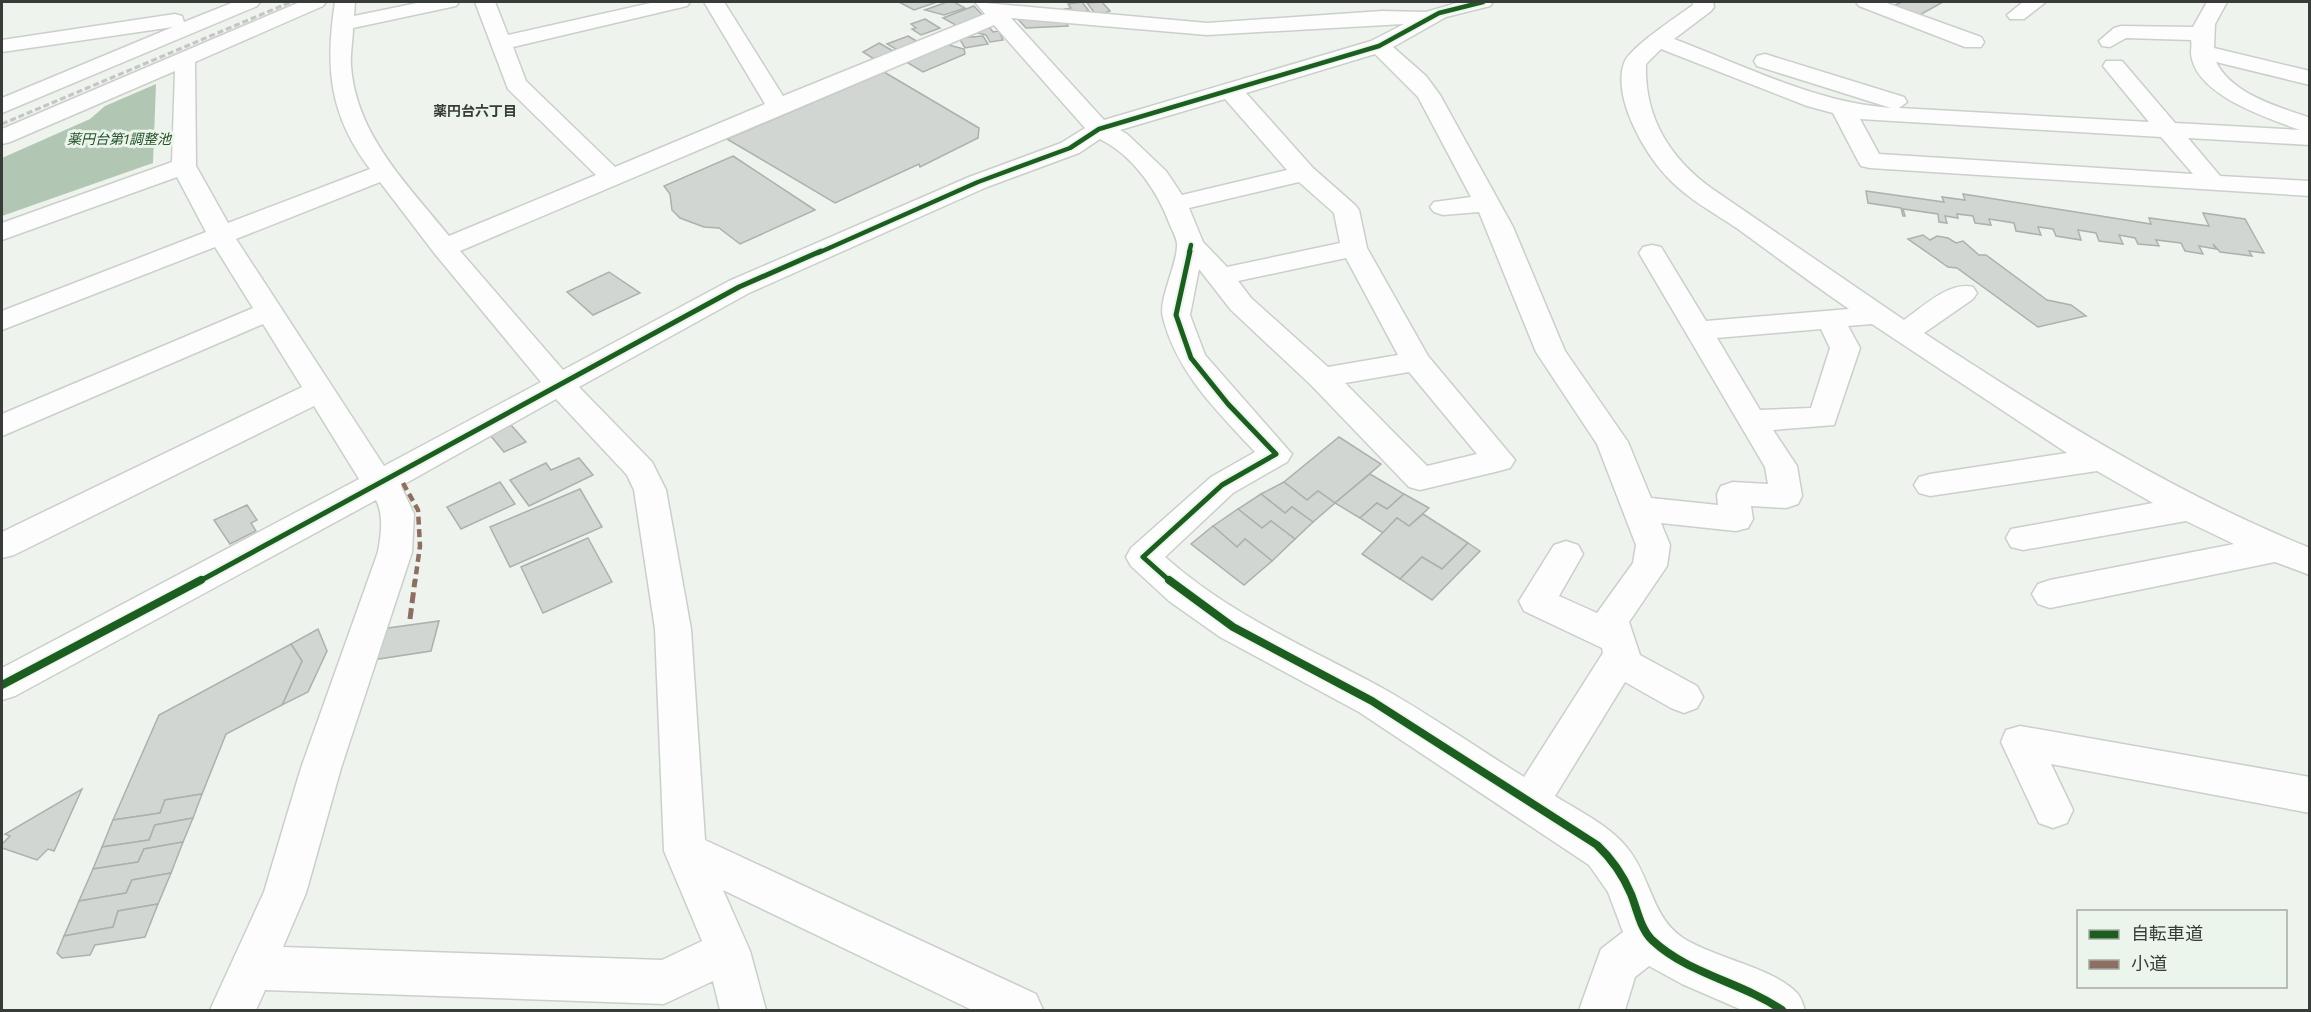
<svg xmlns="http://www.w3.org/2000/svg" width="2311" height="1012" font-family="Commissioner,'Noto Sans JP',sans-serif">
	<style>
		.water { fill: #b2c7b3 }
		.building { fill: #d2d6d2; stroke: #adb0ad; stroke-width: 1.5 }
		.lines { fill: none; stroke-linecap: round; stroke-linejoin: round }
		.minor-casing { stroke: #cbcfcb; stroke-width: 3 }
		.minor { fill: #fcfdfc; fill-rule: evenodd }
		.rail { stroke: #c4c5c4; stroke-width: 3; stroke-dasharray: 6 3; stroke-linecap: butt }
		.quiet-far1 { stroke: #8d6e63; stroke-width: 4.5; stroke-dasharray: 8 4.5; stroke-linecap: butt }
		.quiet { stroke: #8d6e63; stroke-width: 5; stroke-dasharray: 11 5; stroke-linecap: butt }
		.cycleway-far2-casing { stroke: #ecf5ec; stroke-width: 8 }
		.cycleway-far1-casing { stroke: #ecf5ec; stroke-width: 9 }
		.cycleway-casing { stroke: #ecf5ec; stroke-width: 11 }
		.cycleway-far2 { stroke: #1b5e20; stroke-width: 4.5 }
		.cycleway-far1 { stroke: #1b5e20; stroke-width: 5 }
		.cycleway { stroke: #1b5e20; stroke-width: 8 }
		.labels { text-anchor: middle; stroke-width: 6; stroke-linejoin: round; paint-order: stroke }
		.far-neighbourhood-label { font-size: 14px; font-weight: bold; fill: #383c39; stroke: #ecf5ec }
		.far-water-label { font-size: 14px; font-style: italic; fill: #25512c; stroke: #ecf5ec }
	</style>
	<rect width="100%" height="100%" fill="#eef3ee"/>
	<polygon class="water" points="156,84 153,163 2,216 2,158 90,119 105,106"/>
	<g class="building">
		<polygon points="899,2 937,2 914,10"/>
		<polygon points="947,2 954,2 965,8 944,15 925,10"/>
		<polygon points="1082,2 1089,11 1070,14 1065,9 1071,8 1068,4"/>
		<polygon points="1102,2 1110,11 1097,16 1087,3"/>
		<polygon points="1902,2 1943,2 1918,16 1893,6"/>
		<polygon points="974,6 985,18 959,27 943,18"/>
		<polygon points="1017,18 1064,19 1068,26 1026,28"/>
		<polygon points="925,19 940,28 921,35 912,29 916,28 911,24"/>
		<polygon points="990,28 993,32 999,31 1003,40 990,42 986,35 978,33 976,30"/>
		<polygon points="908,36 918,42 899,51 887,44"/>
		<polygon points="983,36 988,44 965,48 959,38"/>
		<polygon points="879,43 893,51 874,59 863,52"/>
		<polygon points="945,44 964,49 965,54 923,72 905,61"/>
		<polygon points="884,72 979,128 978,138 920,167 919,164 835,203 727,139"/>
		<polygon points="733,156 815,210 740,244 719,228 704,227 680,218 672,210 670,194 664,186"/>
		<polygon points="1866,191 1944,202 1942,197 1965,200 1963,194 2151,224 2149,218 2209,226 2203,213 2245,219 2264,253 2249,251 2252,256 2220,252 2213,244 2216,249 2199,246 2203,254 2185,251 2181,243 2156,240 2159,246 2138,244 2135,238 2119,235 2123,244 2099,241 2096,233 2078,230 2081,240 2056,236 2053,229 2038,227 2041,235 2016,231 2014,223 1989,219 1991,225 1975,223 1973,216 1957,214 1958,218 1945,216 1947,223 1939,222 1938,214 1903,209 1905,216 1903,216 1901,208 1868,203"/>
		<polygon points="1923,235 1930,240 1937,236 1948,238 1956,243 1963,241 1979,255 1986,255 2047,300 2071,305 2086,316 2038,327 1957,268 1948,267 1908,239"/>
		<polygon points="609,272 640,293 593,315 567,292"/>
		<polygon points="511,425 526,442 504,452 490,435"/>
		<polygon points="1339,437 1381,464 1335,503 1318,491 1307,500 1284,482"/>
		<polygon points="579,458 593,475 529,506 510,480 546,463 551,470"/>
		<polygon points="1370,474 1404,494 1387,509 1377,503 1360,518 1335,503"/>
		<polygon points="500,482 515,504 461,529 447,507"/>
		<polygon points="1284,482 1307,500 1318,491 1335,503 1313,522 1292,507 1285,513 1261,494"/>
		<polygon points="580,489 602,527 510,567 490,527"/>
		<polygon points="1261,494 1285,513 1292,507 1313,522 1295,539 1271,521 1262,528 1238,509"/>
		<polygon points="1404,494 1429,508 1409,526 1397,518 1383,533 1360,518 1377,503 1387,509"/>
		<polygon points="247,505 257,520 251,523 256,531 230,544 214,520"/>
		<polygon points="1238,509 1262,528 1271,521 1295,539 1272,561 1245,539 1237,547 1213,526"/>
		<polygon points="1423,514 1468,543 1442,569 1422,557 1400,579 1362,554 1397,518 1409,526"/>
		<polygon points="1213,526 1237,547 1245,539 1272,561 1244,585 1191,544"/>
		<polygon points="588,538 612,582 543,613 521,567"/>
		<polygon points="1468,543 1480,551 1432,600 1400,579 1422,557 1442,569"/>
		<polygon points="439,621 431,651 372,660 381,629"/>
		<polygon points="318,629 327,651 308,692 282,705 302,661 291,644"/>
		<polygon points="291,644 302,661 282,705 226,734 202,794 165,800 160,813 113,820 159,715"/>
		<polygon points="82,789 54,851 48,849 37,860 2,848 2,844 10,836 5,834"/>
		<polygon points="202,794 193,818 155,825 149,840 102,847 113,820 160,813 165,800"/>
		<polygon points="193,818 183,842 144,849 138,862 93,869 102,847 149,840 155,825"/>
		<polygon points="183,842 171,873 132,880 126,893 79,901 93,869 138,862 144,849"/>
		<polygon points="171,873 158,904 118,911 113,927 64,936 79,901 126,893 132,880"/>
		<polygon points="158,904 145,937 95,945 90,955 62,958 57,953 64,936 113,927 118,911"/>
	</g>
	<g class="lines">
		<defs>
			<g id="minor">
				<polygon points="234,2 260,2 257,6 2,113 2,98 173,27 2,52 2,40 175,14 182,16 184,22"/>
				<path d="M300 2H326L323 6 195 62 196 166 228 223 370 169C329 115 325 67 335 2H355L354 16 422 2H459L456 6 353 28C353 40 350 53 351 66 356 135 408 185 449 236L596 175 508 89 475 2H495L508 35 655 2H690L687 6 513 47 526 81 615 167 765 104 704 2H724L783 96 985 14 975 2 1207 23 1382 11 1426 12 1460 2H1493L1490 6 1446 17 1393 47 1426 76 1440 95 1513 227 1565 351 1628 442 1651 498 1718 505 1717 494 1721 486 1733 482 1768 484 1765 467 1639 253 1643 247 1652 245 1661 247 1706 321 1849 309C1811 283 1775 256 1738 229 1714 213 1688 199 1668 178 1645 154 1612 98 1624 63 1630 47 1678 16 1693 5V2H1713L1714 7 1711 11 1674 39C1743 65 1816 103 1891 108L1757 66 1754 61 1757 56 1765 54 1904 97 1907 102 1899 108 2149 122 2103 66 2106 61H2122L2175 123 2300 130C2268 118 2194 95 2191 53 2191 50 2192 44 2191 40L2126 38 2110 47 2102 46 2099 41 2114 28 2121 26 2193 27 2207 2H2227L2215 24 2214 48 2310 71V85L2216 62C2233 95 2277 106 2310 118V145L2188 138 2220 176 2310 181V196L1870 168 1861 166 1858 161 1833 113 1807 106 1661 49 1646 64C1644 117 1670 158 1711 188L1904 320C1923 307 1949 281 1973 287L1977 293 1973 299 1924 333C2048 414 2171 492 2310 548V575L2275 562 2050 608 2038 604 2032 594 2038 584 2050 580 2234 544 2186 521 2023 550 2011 547 2006 538 2011 529 2153 503 2097 471 1930 496 1919 493 1914 485 1919 477 1930 474 2067 453 1872 324 1848 326 1860 348 1834 425 1773 430 1797 466 1802 496 1798 504 1786 508 1751 506 1753 519 1748 528 1736 531 1661 523 1670 545 1667 566 1629 622 1640 655 1697 686 1703 697 1697 708 1684 713 1671 708 1625 682 1555 796C1582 813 1613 827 1631 853 1651 881 1653 918 1683 938 1714 958 1774 968 1797 993 1801 997 1803 1005 1805 1010H1742L1682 984 1649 966 1635 977 1625 1010H1579L1601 949 1623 932 1608 892 1589 865 1359 712 1220 637 1169 601 1131 566 1126 557 1131 548 1211 477 1255 452C1217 411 1177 373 1163 318 1158 301 1176 267 1177 247 1178 240 1173 232 1170 225 1158 192 1134 156 1100 139L1079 153 987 187 749 293 579 387 652 462 666 490 691 629 705 840 1036 994 1043 1010H972L723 890 750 951 766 1010H720L713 981 664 1004 265 990 256 1010H210L264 892 301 768 378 552C381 535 384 515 376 500L15 696 2 700V668L359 479 314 406 14 555 2 558V532L302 387 263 324 2 436V414L253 308 215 247 2 330V311L206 232 177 177 2 240V223L172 162 175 71 10 142 2 144V129ZM1011 18 1207 35 1404 24 1371 41 1104 120ZM994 25 1085 128 1061 143 969 177 729 281 563 370 460 251ZM1375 54 1418 97 1471 197 1434 202 1430 207 1434 212 1443 215 1479 212 1536 352 1597 444 1636 545 1633 563 1597 613 1559 596 1583 554 1578 545 1566 541 1554 545 1519 601 1524 611 1602 648 1603 653 1524 777C1477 748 1432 716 1384 689 1306 646 1233 617 1165 557L1233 493 1287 462 1292 454 1205 355 1190 315 1199 269 1231 310 1311 385 1409 487 1420 490 1499 471 1510 468 1515 460 1428 356 1367 248 1359 210 1355 205 1313 168 1246 93ZM1225 99 1287 170 1182 195 1166 171 1127 134 1120 130ZM1860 119 2161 137 2193 174 1879 154ZM380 182 435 254 541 382 384 466 236 239ZM1299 182 1334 213 1340 243 1227 267 1203 242 1189 208ZM1346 258 1398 355 1328 367 1251 298 1238 281ZM1821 329 1830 348 1811 408 1760 410 1717 338ZM1409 372 1477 454 1427 466 1345 383ZM556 399 627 475 634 490 655 629 664 851 702 941 662 960 283 947 306 893 341 768 412 552 414 514 401 486Z"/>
				<polygon points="1856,2 1884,2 1981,37 1984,42 1981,47 1965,47 1859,6"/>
				<polygon points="2023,2 2046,2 2024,19 2010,19 2007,15"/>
				<polygon points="2020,726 2310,777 2310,813 2051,764 2073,810 2067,823 2053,828 2039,823 2001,742 2006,730"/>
			</g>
		</defs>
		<use href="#minor" class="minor-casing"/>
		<use href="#minor" class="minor"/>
		<polyline class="rail" points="2,124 291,2"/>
		<polyline class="quiet-far1" points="403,483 418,510 420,546 415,582"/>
		<polyline class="quiet" points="410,619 415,580"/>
		<defs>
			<g id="cycleway-far2">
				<polyline points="818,253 978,182 1070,148 1099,129 1379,46 1439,13 1483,2"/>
				<polyline points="1189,253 1191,245"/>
			</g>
			<g id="cycleway-far1">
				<polyline points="198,582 739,287 821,251"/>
				<polyline points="1171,582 1143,557 1222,485 1276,454 1228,404 1191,358 1176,315 1190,251"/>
			</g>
			<g id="cycleway">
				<path d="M1169 580 1233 627 1372 701 1597 845C1612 859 1623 875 1631 894 1637 909 1640 928 1652 940 1688 974 1741 982 1782 1010"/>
				<polyline points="2,685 201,580"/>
			</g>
		</defs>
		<use href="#cycleway-far2" class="cycleway-far2-casing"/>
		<use href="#cycleway-far1" class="cycleway-far1-casing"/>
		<use href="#cycleway" class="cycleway-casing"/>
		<use href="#cycleway-far2" class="cycleway-far2"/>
		<use href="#cycleway-far1" class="cycleway-far1"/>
		<use href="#cycleway" class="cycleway"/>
	</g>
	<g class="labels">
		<g class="far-neighbourhood-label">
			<text x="475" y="116">薬円台六丁目</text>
		</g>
		<g class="far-water-label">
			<text x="119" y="144">薬円台第1調整池</text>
		</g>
	</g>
	<rect width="2311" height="1012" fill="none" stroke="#383c39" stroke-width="6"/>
	<rect x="2077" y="910" width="210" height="78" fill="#ecf5ec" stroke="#a4aba4" stroke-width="1.5"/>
	<rect x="2089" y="930" width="30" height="9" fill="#1b5e20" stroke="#a4aba4" stroke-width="1.5"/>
	<text x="2131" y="940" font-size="18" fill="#383c39">自転車道</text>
	<rect x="2089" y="960" width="30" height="9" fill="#8d6e63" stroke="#a4aba4" stroke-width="1.5"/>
	<text x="2131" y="970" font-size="18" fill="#383c39">小道</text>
</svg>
